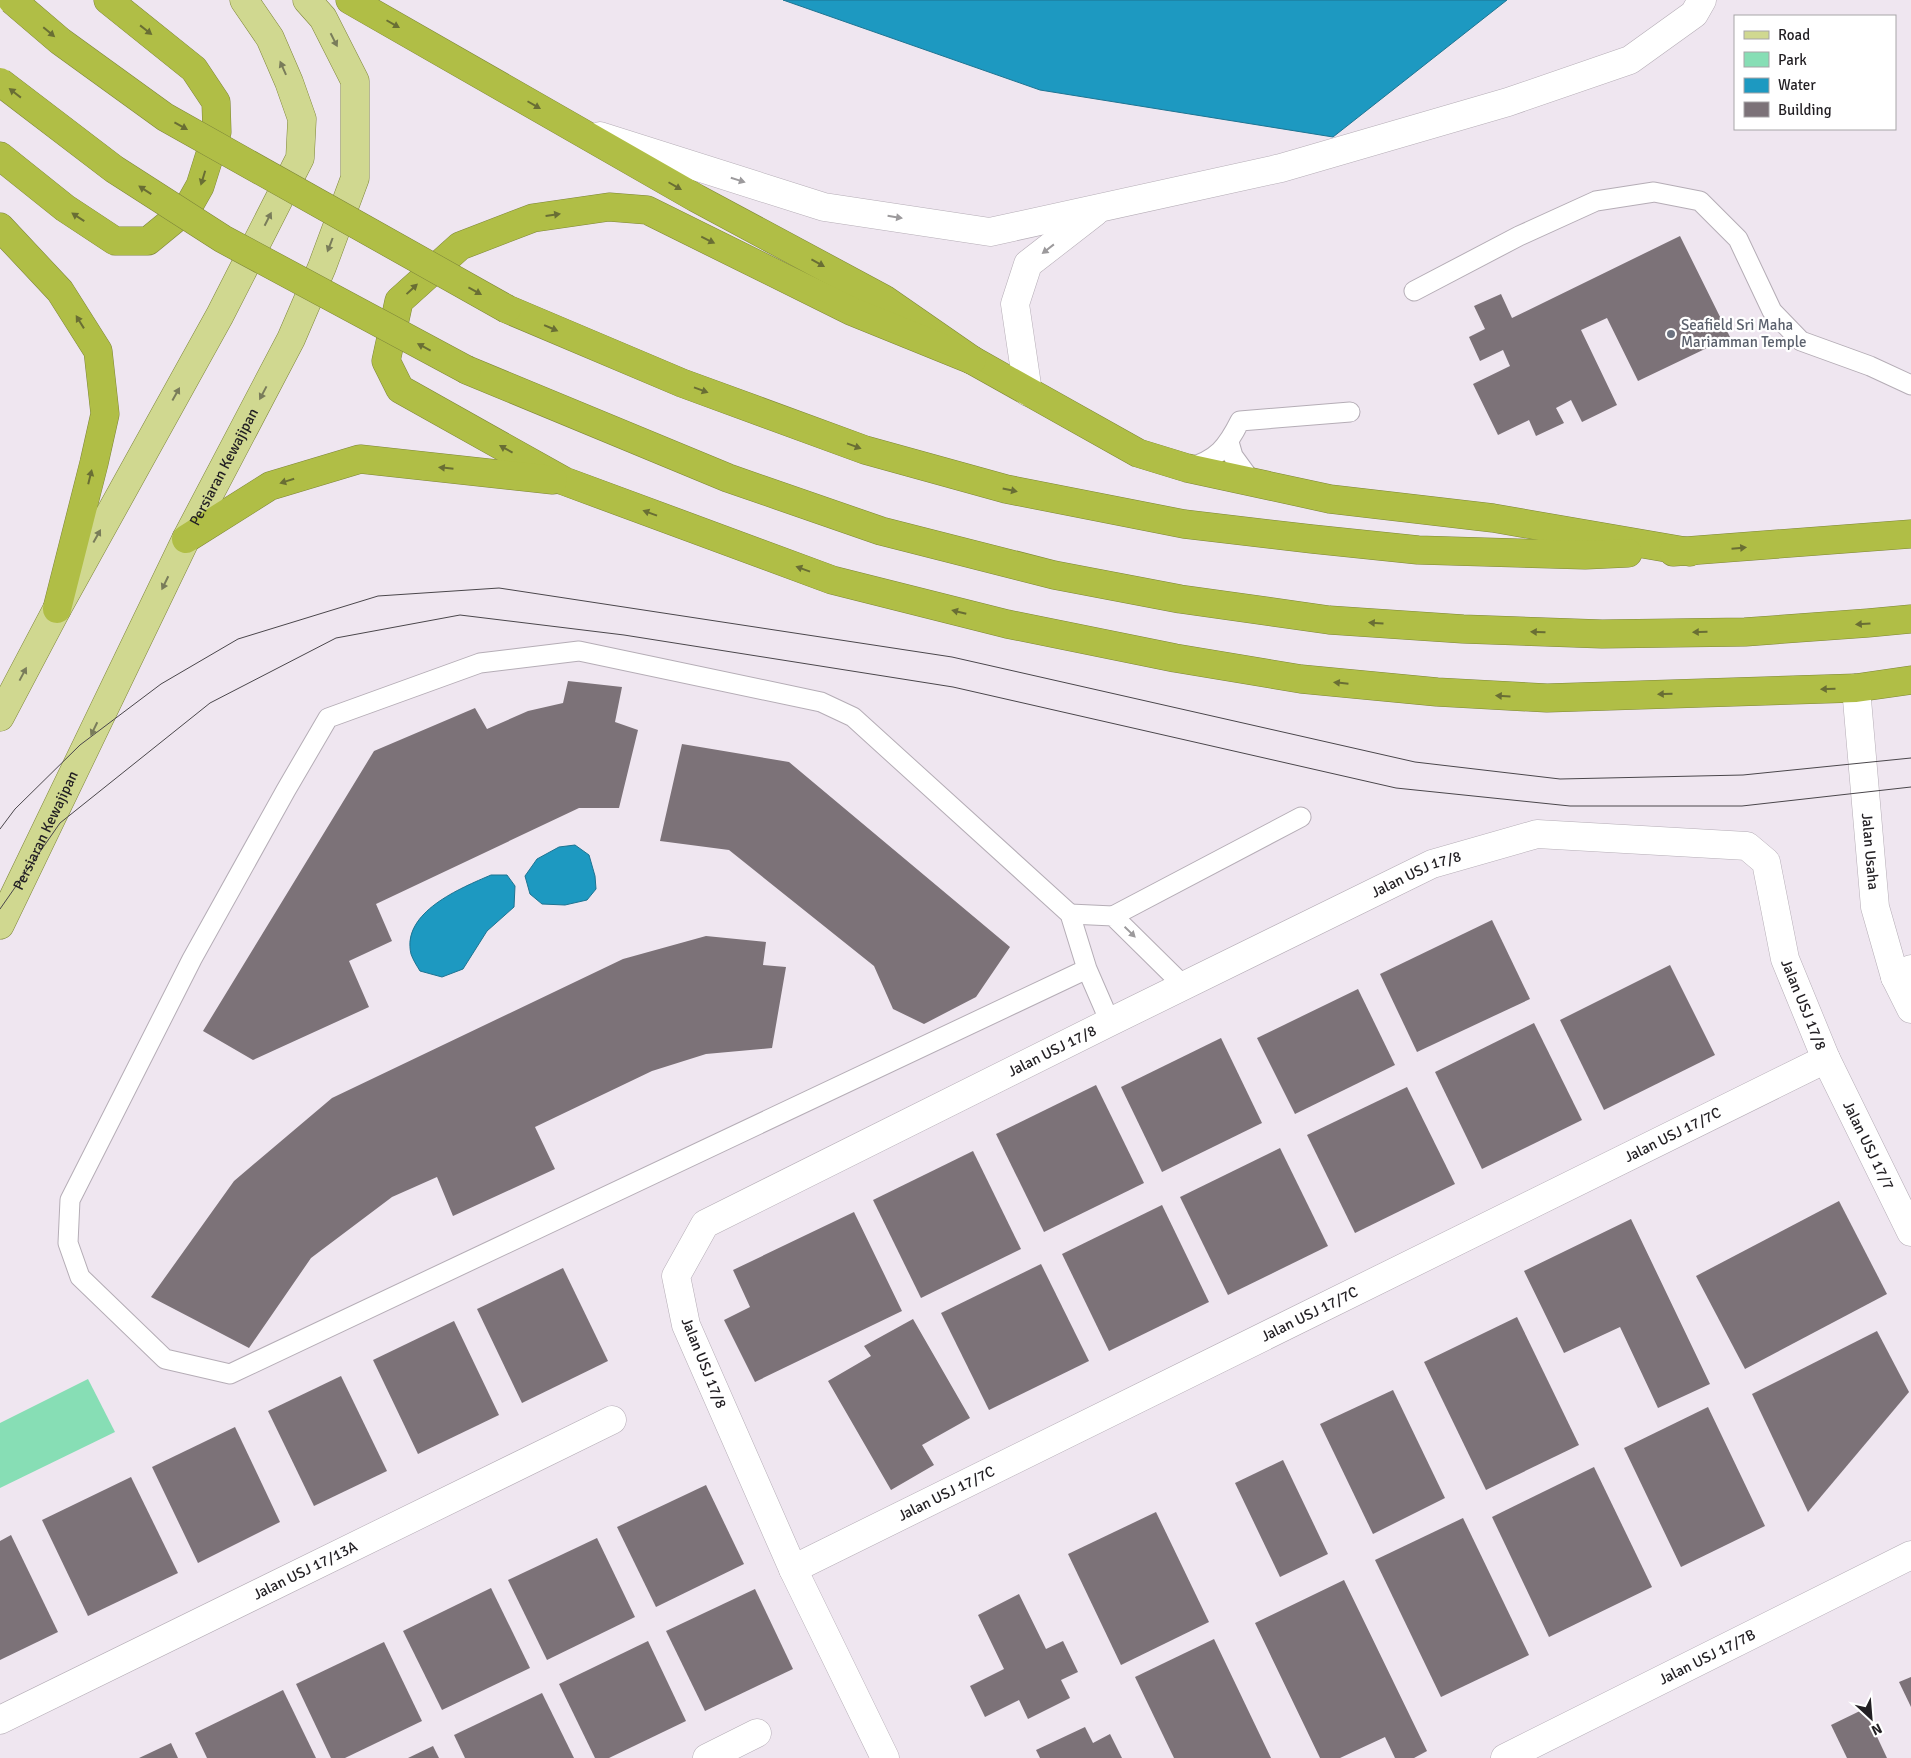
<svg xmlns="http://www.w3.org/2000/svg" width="1911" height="1758" font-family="Signika,sans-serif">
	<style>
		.green { fill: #87deb5 }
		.water { fill: #1d99c1; stroke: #1e7492 }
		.building { fill: #7c7278 }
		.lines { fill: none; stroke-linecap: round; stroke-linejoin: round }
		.service-casing { stroke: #b5adb6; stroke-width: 21 }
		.minor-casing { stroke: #b5adb6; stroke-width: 29 }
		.tertiary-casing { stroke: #b5adb6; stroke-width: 29 }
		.primary-casing { stroke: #7e863a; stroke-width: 29 }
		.motorway-casing { stroke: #7e863a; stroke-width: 29 }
		.service { stroke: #fff; stroke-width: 19 }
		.minor { stroke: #fff; stroke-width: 28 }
		.tertiary { stroke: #fff; stroke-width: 28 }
		.primary { stroke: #d0d890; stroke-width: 28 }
		.motorway { stroke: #b0be46; stroke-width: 28 }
		.tram { stroke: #4a464b; stroke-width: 1 }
		.motorway-bridge-casing { stroke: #7e863a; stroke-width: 29; stroke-linecap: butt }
		.motorway-bridge { stroke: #b0be46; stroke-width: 28 }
		.oneway { fill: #696e34 }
		.oneway2 { fill: #797c5a }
		.oneway3 { fill: #9c9a9c }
		.worship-dot { fill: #6b7280; stroke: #fff; stroke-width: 2 }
		.labels { text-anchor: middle; stroke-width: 4.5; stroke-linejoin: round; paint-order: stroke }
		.worship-label { font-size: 15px; fill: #5b616d; stroke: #fff; text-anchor: start }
		.street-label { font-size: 15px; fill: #221f23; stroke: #fff }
	</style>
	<rect width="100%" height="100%" fill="#efe6f0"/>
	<polygon class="green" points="88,1379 115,1432 0,1488 0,1423"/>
	<g class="water">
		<polygon points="783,0 1507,0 1333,137 1040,90"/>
		<polygon points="575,845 589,855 595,876 596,889 587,900 565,905 542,904 530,894 525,876 537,859 559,847"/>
		<path d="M491 875H507L515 886 514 907 487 931 463 969 442 977 420 971C417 966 413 960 411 954 401 912 461 888 491 875Z"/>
	</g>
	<g class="building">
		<polygon points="1680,236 1730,337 1638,381 1607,318 1581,330 1617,405 1582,422 1571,400 1556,408 1564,423 1536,436 1529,420 1498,435 1473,384 1510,366 1503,350 1480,361 1469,337 1485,329 1474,306 1501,294 1512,318"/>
		<polygon points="568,681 622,687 615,722 638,730 619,808 579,808 376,904 392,941 349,961 369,1007 253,1060 203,1031 374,751 475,708 487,729 528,711 563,703"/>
		<polygon points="682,744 789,762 1010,947 976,997 924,1024 893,1009 874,966 729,850 660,841"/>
		<polygon points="1492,920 1530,999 1417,1052 1380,974"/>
		<polygon points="706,936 766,942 763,965 786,967 772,1048 706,1054 652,1071 535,1127 555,1169 453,1216 437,1177 392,1197 311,1258 249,1348 151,1297 234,1181 332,1098 623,959"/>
		<polygon points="1670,965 1715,1055 1604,1110 1560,1020"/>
		<polygon points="1358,989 1395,1065 1295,1114 1257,1038"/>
		<polygon points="1534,1023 1582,1120 1482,1169 1435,1072"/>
		<polygon points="1221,1038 1262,1123 1162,1172 1121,1087"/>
		<polygon points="1096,1085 1144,1183 1044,1232 996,1134"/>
		<polygon points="1407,1087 1455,1184 1355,1233 1307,1135"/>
		<polygon points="1280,1148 1328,1246 1228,1295 1180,1197"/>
		<polygon points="973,1151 1021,1249 921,1298 873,1200"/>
		<polygon points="1839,1201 1887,1294 1745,1369 1696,1276"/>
		<polygon points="1162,1205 1209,1302 1109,1351 1062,1254"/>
		<polygon points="854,1212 902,1311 755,1382 724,1320 750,1307 733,1270"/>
		<polygon points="1631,1219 1710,1384 1658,1408 1620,1327 1564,1353 1524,1271"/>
		<polygon points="1041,1264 1089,1361 989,1410 941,1313"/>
		<polygon points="563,1268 608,1361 522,1403 477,1309"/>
		<polygon points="1517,1317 1579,1445 1486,1490 1424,1362"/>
		<polygon points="913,1319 970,1418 922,1445 934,1465 891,1490 828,1381 871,1356 864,1346"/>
		<polygon points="454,1321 499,1415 418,1454 373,1360"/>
		<polygon points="1877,1331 1909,1392 1808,1512 1752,1394"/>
		<polygon points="341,1376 387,1471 314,1506 268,1411"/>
		<polygon points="1393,1390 1445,1498 1373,1534 1320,1424"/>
		<polygon points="1708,1407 1765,1526 1681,1567 1624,1448"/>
		<polygon points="235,1427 280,1522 198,1563 152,1467"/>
		<polygon points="1283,1460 1328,1554 1280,1577 1235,1483"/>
		<polygon points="1594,1467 1652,1587 1549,1637 1492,1517"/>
		<polygon points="131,1477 178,1573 88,1616 42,1520"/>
		<polygon points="706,1485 744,1564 656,1607 617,1527"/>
		<polygon points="1156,1512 1209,1622 1121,1665 1068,1554"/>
		<polygon points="1463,1518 1529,1655 1441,1697 1375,1560"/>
		<polygon points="11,1535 58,1632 0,1660 0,1541"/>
		<polygon points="597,1538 635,1617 547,1660 508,1580"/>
		<polygon points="1344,1580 1427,1751 1414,1758 1395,1758 1385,1737 1340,1758 1320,1758 1255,1623"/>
		<polygon points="491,1588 530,1668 442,1710 403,1631"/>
		<polygon points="755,1589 793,1669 705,1711 666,1631"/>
		<polygon points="1019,1594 1046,1649 1063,1641 1078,1672 1061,1680 1070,1698 1028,1719 1019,1700 985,1717 970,1686 1004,1669 978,1615"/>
		<polygon points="1214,1639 1271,1758 1174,1758 1135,1677"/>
		<polygon points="648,1641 686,1721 609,1758 595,1758 559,1684"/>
		<polygon points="384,1642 422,1721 345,1758 331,1758 296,1684"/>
		<polygon points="1911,1677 1911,1707 1899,1682"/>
		<polygon points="283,1690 316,1758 207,1758 195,1733"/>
		<polygon points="542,1693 574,1758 465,1758 454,1735"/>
		<polygon points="1864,1709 1887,1758 1847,1758 1831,1725"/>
		<polygon points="1085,1727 1093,1743 1110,1734 1122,1758 1040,1758 1036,1750"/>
		<polygon points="171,1743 178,1758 139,1758"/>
		<polygon points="433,1746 439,1758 408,1758"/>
	</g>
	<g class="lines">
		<defs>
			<g id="service">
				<polyline points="1414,291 1519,236 1596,201 1654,192 1700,201 1738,239 1772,311 1801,341 1870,366 1911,385"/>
				<polyline points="1229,442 1233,456 1252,482"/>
				<path d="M1188 468C1217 460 1227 447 1240 421L1350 412"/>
				<polyline points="1070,914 1113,916 1184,986"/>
				<polyline points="1113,916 1301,817"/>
				<polyline points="1087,969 230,1374 165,1359 80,1277 68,1243 70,1200 192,959 286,790 328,718 480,663 579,651 821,702 853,717 1070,914 1087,969 1110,1022"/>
			</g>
			<g id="minor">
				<polyline points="600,136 824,207 990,232 1281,168 1508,102 1630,60 1694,14 1702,0"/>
				<polyline points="1028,392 1015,304 1028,264 1095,212"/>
				<polyline points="1895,977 1911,969"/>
				<path id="s1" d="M793 1569 1826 1059"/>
				<path id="s2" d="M0 1720 612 1420"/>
				<polyline points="707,1758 757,1733"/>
				<path id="s3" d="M885 1758 793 1569 686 1325 676 1276 705 1224 1110 1022 1432 864 1537 834 1747 846 1766 862 1785 959 1826 1059 1911 1232"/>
				<path id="s4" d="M1505 1758 1911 1555"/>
			</g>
			<g id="tertiary">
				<path id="s5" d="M1856 688 1875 907 1895 977 1911 1009"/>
			</g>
			<g id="primary">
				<polyline points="0,717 57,609 220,315 300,158 302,119 289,82 270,38 244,0"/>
				<path id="s6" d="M0 925 186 539 291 339 322 267 355 178V81L323 18 307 0"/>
			</g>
			<g id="motorway">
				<polyline points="350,0 696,198 884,299 972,360 1138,453 1187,468 1330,499 1493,518 1690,552"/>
				<polyline points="0,156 65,208 115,241 148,241 187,209 200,186 217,132 216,102 194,69 108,0"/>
				<polyline points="0,227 60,291 98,351 105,414 94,463 57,609"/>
				<polyline points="507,309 682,383 865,450 1006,489 1184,524 1312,539 1418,550 1585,555 1628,553"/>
				<polyline points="972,360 851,311 647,210 609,207 533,218 460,246 399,301 386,361 400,389 564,481 832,580 1007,624 1175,658 1301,679 1437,692 1547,698 1856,688 1911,680"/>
				<polyline points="467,370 728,478 881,531 1054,575 1180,599 1329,620 1463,629 1602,634 1745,632 1868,623 1911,619"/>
				<polyline points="186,539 270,486 360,459 553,480"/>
				<polyline points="1673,552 1911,534"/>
			</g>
		</defs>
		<use href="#service" class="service-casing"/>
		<use href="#minor" class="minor-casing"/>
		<use href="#tertiary" class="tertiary-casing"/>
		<use href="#primary" class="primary-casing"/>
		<use href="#motorway" class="motorway-casing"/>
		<use href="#service" class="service"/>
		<use href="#minor" class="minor"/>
		<use href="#tertiary" class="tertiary"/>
		<use href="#primary" class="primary"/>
		<use href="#motorway" class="motorway"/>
		<g class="tram">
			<polyline points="0,829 15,809 80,745 161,684 238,639 378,596 499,588 952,657 1415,762 1560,779 1743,775 1911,758"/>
			<polyline points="0,909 60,823 210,703 336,638 460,615 624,635 953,687 1396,788 1570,806 1742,806 1911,787"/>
		</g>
		<defs>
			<g id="motorway-bridge">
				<polyline points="12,0 60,41 165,117 507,309"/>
				<polyline points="0,82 114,169 223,239 467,370"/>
			</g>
		</defs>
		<use href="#motorway-bridge" class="motorway-bridge-casing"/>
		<use href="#motorway-bridge" class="motorway-bridge"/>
	</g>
	<defs><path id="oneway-solid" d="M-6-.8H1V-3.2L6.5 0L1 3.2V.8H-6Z" transform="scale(1.25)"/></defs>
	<g class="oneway">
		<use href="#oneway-solid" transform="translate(393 24) rotate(30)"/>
		<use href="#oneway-solid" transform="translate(146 30) rotate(38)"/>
		<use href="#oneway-solid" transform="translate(49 32) rotate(40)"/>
		<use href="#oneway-solid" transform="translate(15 93) rotate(-142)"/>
		<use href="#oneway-solid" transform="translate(534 105) rotate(30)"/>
		<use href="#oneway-solid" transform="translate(181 126) rotate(29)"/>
		<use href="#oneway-solid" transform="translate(203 178) rotate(107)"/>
		<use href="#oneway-solid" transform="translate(675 186) rotate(30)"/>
		<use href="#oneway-solid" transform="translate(145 190) rotate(-147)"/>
		<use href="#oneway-solid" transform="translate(553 215) rotate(-8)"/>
		<use href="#oneway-solid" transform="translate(78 217) rotate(-147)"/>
		<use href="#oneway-solid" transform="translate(708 240) rotate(26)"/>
		<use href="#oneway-solid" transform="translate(818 263) rotate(29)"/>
		<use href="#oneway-solid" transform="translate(412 289) rotate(-43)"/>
		<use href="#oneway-solid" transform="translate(475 291) rotate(29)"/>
		<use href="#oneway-solid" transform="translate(80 322) rotate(-122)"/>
		<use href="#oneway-solid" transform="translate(551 328) rotate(23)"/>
		<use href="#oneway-solid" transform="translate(424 347) rotate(-152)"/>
		<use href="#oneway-solid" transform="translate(701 390) rotate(20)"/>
		<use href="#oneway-solid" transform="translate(854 446) rotate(20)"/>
		<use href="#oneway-solid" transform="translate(506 449) rotate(-151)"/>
		<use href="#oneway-solid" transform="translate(446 468) rotate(-174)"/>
		<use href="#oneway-solid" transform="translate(90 477) rotate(-76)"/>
		<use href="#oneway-solid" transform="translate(287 481) rotate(163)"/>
		<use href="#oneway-solid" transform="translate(1010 490) rotate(12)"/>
		<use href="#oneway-solid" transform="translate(650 513) rotate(-160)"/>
		<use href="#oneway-solid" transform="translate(1739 548) rotate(-5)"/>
		<use href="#oneway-solid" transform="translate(803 569) rotate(-160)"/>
		<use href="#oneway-solid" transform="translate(959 612) rotate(-166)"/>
		<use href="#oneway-solid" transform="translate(1376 623) rotate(-176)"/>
		<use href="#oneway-solid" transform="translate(1863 624) rotate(176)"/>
		<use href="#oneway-solid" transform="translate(1538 632) rotate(-178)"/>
		<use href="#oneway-solid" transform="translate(1700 632) rotate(179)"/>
		<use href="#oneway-solid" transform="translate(1341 683) rotate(-174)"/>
		<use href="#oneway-solid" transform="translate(1828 689) rotate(178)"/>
		<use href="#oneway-solid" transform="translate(1665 694) rotate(178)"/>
		<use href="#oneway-solid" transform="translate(1503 696) rotate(-177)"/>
	</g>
	<g class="oneway2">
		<use href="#oneway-solid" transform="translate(334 40) rotate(63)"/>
		<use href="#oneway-solid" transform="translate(283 68) rotate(-114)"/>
		<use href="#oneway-solid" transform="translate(268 219) rotate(-63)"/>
		<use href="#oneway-solid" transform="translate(330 245) rotate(111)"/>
		<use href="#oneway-solid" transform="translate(263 393) rotate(118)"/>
		<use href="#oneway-solid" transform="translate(176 394) rotate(-61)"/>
		<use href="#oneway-solid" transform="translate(97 536) rotate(-61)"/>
		<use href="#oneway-solid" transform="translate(165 583) rotate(116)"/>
		<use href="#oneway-solid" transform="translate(23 674) rotate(-62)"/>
		<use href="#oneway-solid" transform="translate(94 729) rotate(116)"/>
	</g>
	<g class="oneway3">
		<use href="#oneway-solid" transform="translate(738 180) rotate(17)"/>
		<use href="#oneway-solid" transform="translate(895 217) rotate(9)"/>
		<use href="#oneway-solid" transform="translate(1048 249) rotate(142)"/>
		<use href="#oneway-solid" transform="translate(1130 932) rotate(44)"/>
	</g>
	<circle class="worship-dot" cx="1671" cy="334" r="5"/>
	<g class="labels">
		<g class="worship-label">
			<text x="1681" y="330">Seafield Sri Maha<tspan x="1681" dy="17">Mariamman Temple</tspan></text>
		</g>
		<g class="street-label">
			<text dy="5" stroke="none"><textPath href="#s6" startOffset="510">Persiaran Kewajipan</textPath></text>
			<text dy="5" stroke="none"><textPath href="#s6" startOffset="105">Persiaran Kewajipan</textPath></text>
			<text dy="5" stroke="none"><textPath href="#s5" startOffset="164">Jalan Usaha</textPath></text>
			<text dy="5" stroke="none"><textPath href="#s3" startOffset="1379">Jalan USJ 17/8</textPath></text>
			<text dy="5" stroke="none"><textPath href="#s3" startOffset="1890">Jalan USJ 17/8</textPath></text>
			<text dy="5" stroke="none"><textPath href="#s3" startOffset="974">Jalan USJ 17/8</textPath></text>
			<text dy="5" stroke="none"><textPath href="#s1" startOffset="981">Jalan USJ 17/7C</textPath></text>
			<text dy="5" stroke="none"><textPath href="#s3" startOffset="2045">Jalan USJ 17/7</textPath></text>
			<text dy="5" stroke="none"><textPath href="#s1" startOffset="576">Jalan USJ 17/7C</textPath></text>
			<text transform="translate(704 1363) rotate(68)" y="5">Jalan USJ 17/8</text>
			<text dy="5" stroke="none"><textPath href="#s1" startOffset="171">Jalan USJ 17/7C</textPath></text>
			<text dy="5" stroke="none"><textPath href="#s2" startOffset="340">Jalan USJ 17/13A</textPath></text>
			<text dy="5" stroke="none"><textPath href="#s4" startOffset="226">Jalan USJ 17/7B</textPath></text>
		</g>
	</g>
	<rect x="1734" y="15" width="162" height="115" fill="#ffffff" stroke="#a7a5a7"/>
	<rect x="1744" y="31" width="25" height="8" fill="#d0d890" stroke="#a7a5a7"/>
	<text x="1778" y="40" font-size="15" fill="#221f23">Road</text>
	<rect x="1744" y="52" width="25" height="15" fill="#87deb5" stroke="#a7a5a7"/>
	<text x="1778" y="65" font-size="15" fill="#221f23">Park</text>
	<rect x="1744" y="78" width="25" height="15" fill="#1d99c1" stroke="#a7a5a7"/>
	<text x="1778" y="90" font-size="15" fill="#221f23">Water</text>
	<rect x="1744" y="102" width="25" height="15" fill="#7c7278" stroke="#a7a5a7"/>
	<text x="1778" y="115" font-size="15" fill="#221f23">Building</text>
	<g transform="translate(1871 1718) rotate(154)" stroke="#ffffff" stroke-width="4" paint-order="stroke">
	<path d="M0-4L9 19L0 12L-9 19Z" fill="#221f23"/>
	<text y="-8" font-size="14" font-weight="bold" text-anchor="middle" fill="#221f23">N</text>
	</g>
</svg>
